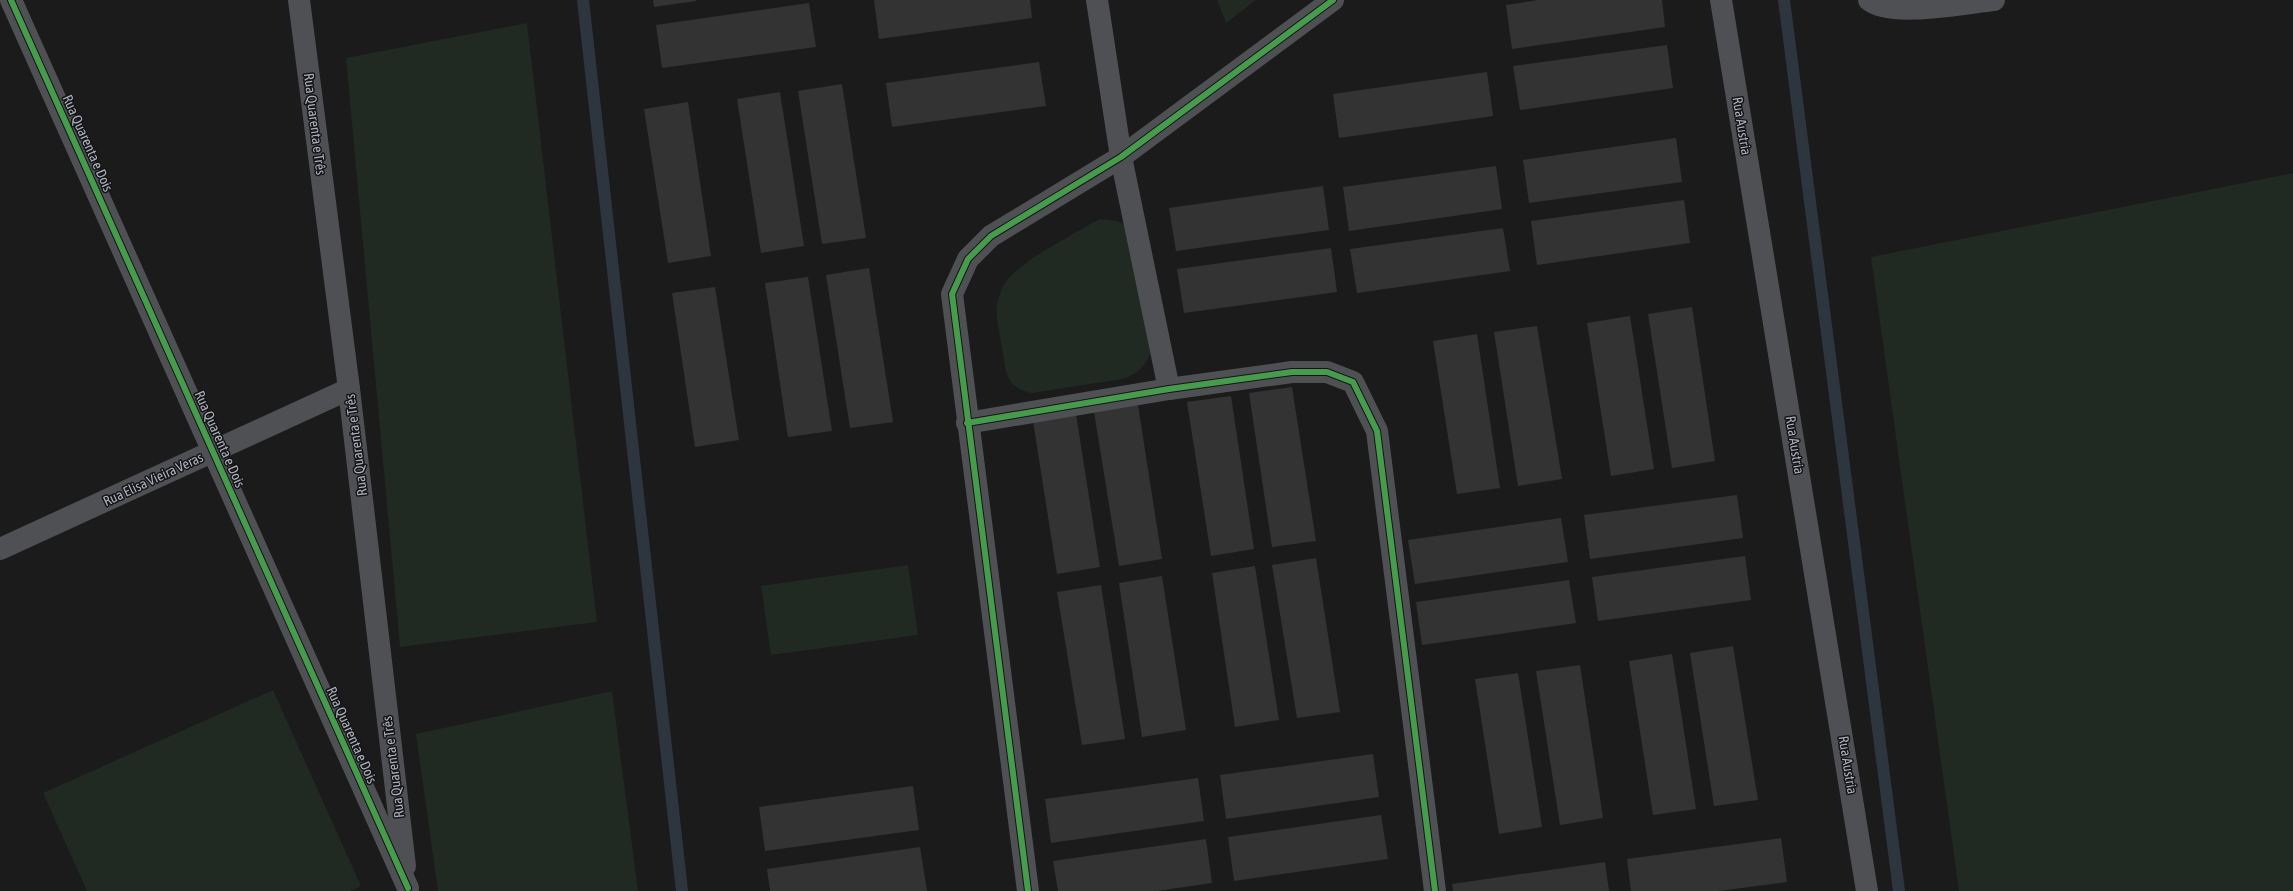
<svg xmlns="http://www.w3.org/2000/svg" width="2293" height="891" font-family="'Asap Condensed',sans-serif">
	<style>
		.green { fill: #202922 }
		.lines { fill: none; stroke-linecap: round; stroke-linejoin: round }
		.stream { stroke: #2d363e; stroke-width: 12 }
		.building { fill: #333 }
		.street { stroke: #4f5054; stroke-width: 22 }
		.cycleway-casing { stroke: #151517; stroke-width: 8 }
		.cycleway { stroke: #469c4c; stroke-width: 6 }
		.labels { text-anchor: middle; stroke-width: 3; stroke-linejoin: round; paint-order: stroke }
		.street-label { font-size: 14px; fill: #acb1bc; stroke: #151517 }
	</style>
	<rect width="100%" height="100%" fill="#1b1b1b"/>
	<g class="green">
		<polygon points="1217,0 1256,0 1226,23"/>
		<polygon points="527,23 597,622 400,647 346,58"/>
		<polygon points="2293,173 2293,891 1959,891 1871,257"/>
		<path d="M1100 219 1117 221 1125 225 1152 349C1147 365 1139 373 1123 379L1032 393C1012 390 1006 378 1004 359 1002 344 995 318 997 304 999 294 1003 284 1010 277 1025 259 1071 236 1092 223Z"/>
		<polygon points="908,565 918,635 771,655 761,586"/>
		<polygon points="273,690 361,886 351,891 87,891 43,793"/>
		<polygon points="612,691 638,891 438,891 416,734"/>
	</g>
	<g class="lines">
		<g class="stream">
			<polyline points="583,0 682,891"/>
			<polyline points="1784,0 1899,891"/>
		</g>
	</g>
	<g class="building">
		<polygon points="653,0 696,0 696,1 654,7"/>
		<polygon points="874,0 1030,0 1032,18 879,39"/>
		<polygon points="1538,0 1662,0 1665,27 1512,49 1506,5"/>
		<polygon points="809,3 816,47 662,68 656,25"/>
		<polygon points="1667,45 1673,88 1520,110 1513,66"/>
		<polygon points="1039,62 1046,106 892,127 886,83"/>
		<polygon points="1487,72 1493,116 1339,138 1333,94"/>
		<polygon points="842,84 866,238 822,244 798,91"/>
		<polygon points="780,92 804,246 761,253 737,99"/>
		<polygon points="688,102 711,256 668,263 644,109"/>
		<polygon points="1676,138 1682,182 1529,203 1523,160"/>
		<polygon points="1496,166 1502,209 1349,231 1343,187"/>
		<polygon points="1323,186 1329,230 1176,251 1169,208"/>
		<polygon points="1684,200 1690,243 1537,265 1531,221"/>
		<polygon points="1503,228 1510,271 1357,293 1350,249"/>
		<polygon points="1331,248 1337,292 1184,313 1177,269"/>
		<polygon points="869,268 893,422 850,428 826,275"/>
		<polygon points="808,277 832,431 788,437 765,283"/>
		<polygon points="715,287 739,440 695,447 672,293"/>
		<polygon points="1692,307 1715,461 1672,468 1648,314"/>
		<polygon points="1630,316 1654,469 1611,476 1587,323"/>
		<polygon points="1537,326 1562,479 1518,486 1494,332"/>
		<polygon points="1477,334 1500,488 1457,494 1433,341"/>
		<polygon points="1292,387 1316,541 1272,547 1249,393"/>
		<polygon points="1231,396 1254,549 1211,556 1187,402"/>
		<polygon points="1138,405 1162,559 1119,566 1094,412"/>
		<polygon points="1076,414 1100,567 1057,574 1033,421"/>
		<polygon points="1737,495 1743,538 1590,559 1584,515"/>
		<polygon points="1561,518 1568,562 1415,584 1408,540"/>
		<polygon points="1745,556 1751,600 1598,621 1592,577"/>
		<polygon points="1316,558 1340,712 1297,718 1272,565"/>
		<polygon points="1255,566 1279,720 1235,727 1212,573"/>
		<polygon points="1162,576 1186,730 1142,737 1119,583"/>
		<polygon points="1569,580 1576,623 1422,645 1416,602"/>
		<polygon points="1101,585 1125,739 1082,745 1057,592"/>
		<polygon points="1733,646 1758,800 1714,806 1690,653"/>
		<polygon points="1672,654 1696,809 1653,815 1629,661"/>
		<polygon points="1580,665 1603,818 1560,825 1536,671"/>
		<polygon points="1518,673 1542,827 1499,834 1475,679"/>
		<polygon points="1373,754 1379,797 1226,819 1220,775"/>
		<polygon points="1198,778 1204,821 1051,843 1045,799"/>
		<polygon points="913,786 919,830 765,851 759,807"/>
		<polygon points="1381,815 1388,859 1234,881 1228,837"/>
		<polygon points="1781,838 1787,882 1719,891 1631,891 1627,859"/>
		<polygon points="1206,839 1212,883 1157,891 1058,891 1053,861"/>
		<polygon points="920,847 927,891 770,891 767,869"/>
		<polygon points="1605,862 1609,891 1453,891 1452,884"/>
	</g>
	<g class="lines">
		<g class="street">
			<polyline points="11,0 408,888"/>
			<polyline points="299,0 349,389 405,866"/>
			<polyline points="1097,0 1121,157 1169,389"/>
			<polyline points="1721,0 1867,891"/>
			<path d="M1869 0C1890 18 1965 3 1994 0"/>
			<polyline points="967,423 1169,389 1292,372 1327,372 1353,382 1377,431 1435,891"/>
			<polyline points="0,549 349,389"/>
			<polyline points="1028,891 952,294 968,259 991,236 1121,157 1333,0"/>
		</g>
		<defs>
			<g id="cycleway">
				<polyline points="11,0 408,888"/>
				<polyline points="967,423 1169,389 1292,372 1327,372 1353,382 1377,431 1435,891"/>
				<polyline points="1028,891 952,294 968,259 991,236 1121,157 1333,0"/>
			</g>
		</defs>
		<use href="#cycleway" class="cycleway-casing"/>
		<use href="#cycleway" class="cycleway"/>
	</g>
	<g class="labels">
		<g class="street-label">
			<text transform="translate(315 124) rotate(83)" y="5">Rua Quarenta e Três</text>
			<text transform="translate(1742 126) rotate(81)" y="5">Rua Austria</text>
			<text transform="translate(88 143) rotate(66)" y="5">Rua Quarenta e Dois</text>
			<text transform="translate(220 439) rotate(66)" y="5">Rua Quarenta e Dois</text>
			<text transform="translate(356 445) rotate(-97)" y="5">Rua Quarenta e Três</text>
			<text transform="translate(1795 445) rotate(81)" y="5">Rua Austria</text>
			<text transform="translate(153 479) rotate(-25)" y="5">Rua Elisa Vieira Veras</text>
			<text transform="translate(352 735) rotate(66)" y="5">Rua Quarenta e Dois</text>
			<text transform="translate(1848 765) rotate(81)" y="5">Rua Austria</text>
			<text transform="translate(393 767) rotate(-97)" y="5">Rua Quarenta e Três</text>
		</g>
	</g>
</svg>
